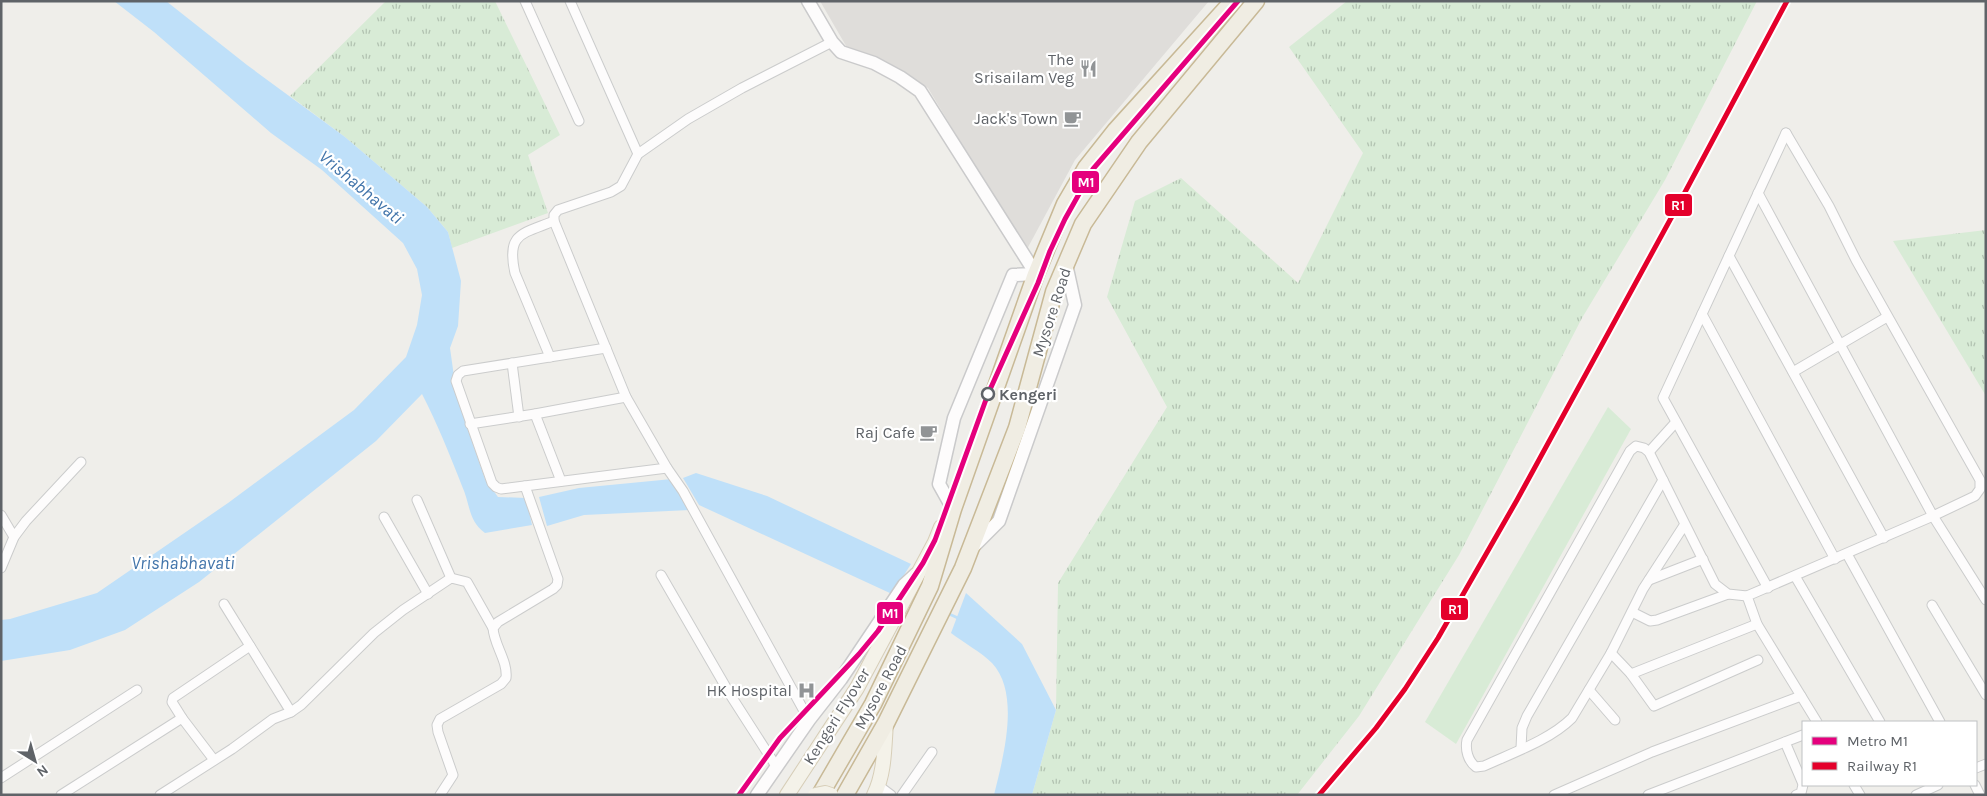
<svg xmlns="http://www.w3.org/2000/svg" width="1987" height="796" font-family="Karla,sans-serif">
	<style>
		.industrial { fill: #dfddda }
		.grass { fill: url(#grass-tufts) }
		.green { fill: #d8ebd6 }
		.water { fill: #bfe0f9 }
		.lines { fill: none; stroke-linecap: round; stroke-linejoin: round }
		.stream { stroke: #bfe0f9; stroke-width: 3 }
		.street-casing { stroke: #cbcccc; stroke-width: 11 }
		.secondary-casing { stroke: #cacacb; stroke-width: 15 }
		.primary-casing { stroke: #d7ceb8; stroke-width: 16 }
		.highway-casing { stroke: #c8b996; stroke-width: 19 }
		.street { stroke: #fdfcfc; stroke-width: 9 }
		.secondary { stroke: #fdfcfc; stroke-width: 12 }
		.primary { stroke: #f4f2e9; stroke-width: 14 }
		.highway { stroke: #f0ede3; stroke-width: 16 }
		.primary-bridge-casing { stroke: #d7ceb8; stroke-width: 16; stroke-linecap: butt }
		.primary-bridge { stroke: #f4f2e9; stroke-width: 14 }
		.rail-1-casing { stroke: #fff; stroke-width: 9 }
		.rail-1 { stroke: #e4002b; stroke-width: 5 }
		.metro-1-casing { stroke: #fff; stroke-width: 9 }
		.metro-1 { stroke: #e5007d; stroke-width: 5 }
		.stop-dot { fill: #fff; stroke: #5f6368; stroke-width: 2.5 }
		.labels { text-anchor: middle; stroke-width: 4.5; stroke-linejoin: round; paint-order: stroke }
		.poi-label { font-size: 16px; fill: #5f6368; stroke: #fff; text-anchor: end }
		.street-label { font-size: 16px; fill: #5f6368; stroke: #fff }
		.stop-label { font-size: 16px; font-weight: bold; fill: #5f6368; stroke: #fff; text-anchor: start }
		.water-label { font-size: 18px; font-style: italic; fill: #4174aa; stroke: #fff }
		.line-badge { stroke: #fff; stroke-width: 2 }
		.badge-label { font-size: 14px; text-anchor: middle; font-weight: bold; fill: #fff }
	</style>
	<defs>
		<pattern id="grass-tufts" width="24" height="20" patternUnits="userSpaceOnUse" patternTransform="scale(1.25)"><rect width="24" height="20" fill="#d8ebd6"/><path d="M3 7l-1-3M5 7V3M7 7l1-3M15 17l-1-3M17 17v-4M19 17l1-3" fill="none" stroke="#b2c2b1"/></pattern>
	</defs>
	<rect width="100%" height="100%" fill="#efeeea"/>
	<polygon class="industrial" points="820,1 1209,1 1075,160 1026,251 928,88 876,57 849,51"/>
	<g class="grass">
		<polygon points="386,1 495,1 560,135 528,155 548,213 452,248 448,232 427,207 345,137 290,96"/>
		<polygon points="1347,1 1757,1 1665,180 1582,318 1459,555 1359,716 1297,795 1032,795 1056,710 1058,583 1167,407 1107,297 1135,201 1181,178 1298,283 1363,153 1289,47"/>
		<polygon points="1986,230 1986,396 1893,241"/>
	</g>
	<polygon class="green" points="1608,407 1631,429 1456,744 1425,722"/>
	<g class="water">
		<path d="M114 1H166L247 65 345 137 427 207 448 232 461 281 458 326 450 348 457 398 485 479 498 497 526 498 532 525 485 533C468 521 470 503 462 486 450 455 437 423 422 394L376 441 199 582 125 630 70 650 1 661V620L10 619 97 593 228 503 354 410 406 357 417 325 422 295 417 269 403 243 322 170 271 133 154 32Z"/>
		<polygon points="696,473 767,496 911,564 892,594 699,505 683,478"/>
		<polygon points="672,479 690,510 584,515 547,526 539,497 579,488"/>
		<path d="M966 593 1022 644 1056 710 1032 795H994C1003 758 1021 694 992 663 981 652 964 643 951 633Z"/>
	</g>
	<g class="lines">
		<polyline class="stream" points="945,612 960,619"/>
		<defs>
			<g id="street">
				<polyline points="525,1 579,121"/>
				<polyline points="570,1 638,154"/>
				<polyline points="1786,133 1829,206 1856,260 1980,480 1980,489 1975,496 1933,516 1747,596 1757,624 1817,722"/>
				<polyline points="1758,193 1933,516 1986,600"/>
				<polyline points="1729,256 1884,538"/>
				<polyline points="1702,314 1835,559"/>
				<polyline points="606,348 463,371 458,375 456,381 492,483 496,487 501,489 667,468"/>
				<path d="M550 357 515 273C506 233 522 234 554 221"/>
				<polyline points="512,363 519,417"/>
				<polyline points="1793,372 1887,317"/>
				<polyline points="535,414 561,481"/>
				<polyline points="470,424 535,414 626,397"/>
				<polyline points="1649,452 1676,422"/>
				<polyline points="417,500 451,578"/>
				<polyline points="1,515 14,537"/>
				<polyline points="384,517 428,594"/>
				<path d="M1685 524 1643 589 1611 653 1572 718C1550 740 1512 753 1484 766L1476 767C1468 761 1465 750 1467 740L1630 451 1636 446 1644 448 1649 452 1715 584 1728 594 1747 596"/>
				<polyline points="1847,554 1940,722"/>
				<polyline points="1,568 14,537 26,521 81,462"/>
				<polyline points="661,575 731,696 776,766"/>
				<polyline points="1795,576 1880,722"/>
				<polyline points="1649,580 1703,559"/>
				<polyline points="1768,588 1663,398 1786,133"/>
				<polyline points="224,604 291,712"/>
				<polyline points="1932,605 1986,695"/>
				<polyline points="1632,612 1650,621 1657,620 1728,594"/>
				<polyline points="1611,653 1631,674 1654,706 1758,660"/>
				<polyline points="1631,674 1757,624"/>
				<polyline points="1589,690 1615,720"/>
				<polyline points="809,720 683,491 667,468 626,397 554,221 554,215 558,210 611,192 621,186 638,154 688,119 742,88 832,42"/>
				<polyline points="1785,742 1803,784"/>
				<polyline points="1521,748 1522,728 1527,716 1663,480"/>
				<polyline points="214,760 182,718 172,702 173,698 250,646"/>
				<polyline points="1976,768 1986,764"/>
				<polyline points="1,778 137,690"/>
				<polyline points="1854,785 1860,795"/>
				<polyline points="1975,785 1980,795"/>
				<polyline points="879,786 891,795"/>
				<polyline points="61,795 182,718"/>
				<polyline points="160,795 232,749 273,719 291,712 301,705 374,633 403,610 451,578 467,582 493,628"/>
				<path d="M440 795 453 775 438 732 437 725 440 719 501 684 506 678C508 661 494 645 493 628L498 622 553 589 557 585 558 579 525 486"/>
				<polyline points="902,795 932,752"/>
				<polyline points="1554,795 1652,752 1801,696"/>
				<polyline points="1648,795 1803,735"/>
				<polyline points="1796,795 1801,793 1803,785"/>
				<polyline points="1916,795 1938,785"/>
			</g>
			<g id="secondary">
				<polyline points="808,1 832,42 841,52 874,63 900,77 920,91 1036,274 1013,275 954,418 939,484 953,509"/>
				<polyline points="973,547 999,521 1075,305 1066,264"/>
				<polyline points="757,795 809,720 841,679 904,585 916,574"/>
			</g>
			<g id="primary">
				<polyline points="787,795 857,688 935,542 941,527"/>
				<path d="M874 795C885 773 884 747 886 724"/>
			</g>
			<g id="highway">
				<polyline points="820,795 873,704 930,586 953,509 1036,274 1065,204 1086,168 1116,130 1233,1"/>
				<polyline points="845,795 886,723 963,568 1017,428 1054,292 1083,224 1139,142 1256,1"/>
			</g>
		</defs>
		<use href="#street" class="street-casing"/>
		<use href="#secondary" class="secondary-casing"/>
		<use href="#primary" class="primary-casing"/>
		<use href="#highway" class="highway-casing"/>
		<use href="#street" class="street"/>
		<use href="#secondary" class="secondary"/>
		<use href="#primary" class="primary"/>
		<use href="#highway" class="highway"/>
		<defs>
			<polyline id="primary-bridge" points="815,795 825,793 831,795"/>
		</defs>
		<use href="#primary-bridge" class="primary-bridge-casing"/>
		<use href="#primary-bridge" class="primary-bridge"/>
		<defs>
			<polyline id="rail-1" points="1319,795 1376,728 1405,689 1438,638 1517,500 1676,209 1787,1"/>
		</defs>
		<use href="#rail-1" class="rail-1-casing"/>
		<use href="#rail-1" class="rail-1"/>
		<defs>
			<polyline id="metro-1" points="739,795 780,738 859,654 878,631 923,563 935,540 988,394 1038,283 1050,251 1065,219 1093,169 1238,1"/>
		</defs>
		<use href="#metro-1" class="metro-1-casing"/>
		<use href="#metro-1" class="metro-1"/>
	</g>
	<defs>
		<symbol id="restaurant-bare" viewBox="-9 -9 18 18"><path d="M-5-6h1v4h1v-4h1v4h1v-4h1v5L-1.5 .5V6h-2V.5L-5-1ZM5-6V6H3V1.5H1.5Q1.5-4 5-6Z" fill="#919496" stroke="#fff" stroke-width="2.5" paint-order="stroke"/></symbol>
		<symbol id="cafe-bare" viewBox="-9 -9 18 18"><path d="M-5.5-4.5H6V0H3Q3 3.5 0 3.5H-2.5Q-5.5 3.5-5.5 0ZM3-3.2v2h1.7v-2ZM-6 4.5H4V6H-6Z" fill="#919496" stroke="#fff" stroke-width="2.5" paint-order="stroke"/></symbol>
		<symbol id="hospital-bare" viewBox="-9 -9 18 18"><path d="M-5-5h3v3.5h4V-5h3V5h-3V1.5h-4V5h-3Z" fill="#919496" stroke="#fff" stroke-width="2.5" paint-order="stroke"/></symbol>
	</defs>
	<g fill-rule="evenodd">
		<use href="#restaurant-bare" x="1076" y="56" width="25" height="25"/>
		<use href="#cafe-bare" x="1060" y="106" width="25" height="25"/>
		<use href="#cafe-bare" x="916" y="420" width="25" height="25"/>
		<use href="#hospital-bare" x="794" y="678" width="25" height="25"/>
	</g>
	<circle class="stop-dot" cx="988" cy="394" r="6"/>
	<g class="labels">
		<g class="poi-label">
			<text x="1074" y="65">The<tspan x="1074" dy="18">Srisailam Veg</tspan></text>
			<text x="1058" y="124">Jack's Town</text>
			<text x="915" y="438">Raj Cafe</text>
			<text x="792" y="696">HK Hospital</text>
		</g>
		<g class="street-label">
			<text transform="translate(1051 312) rotate(-72)" y="6">Mysore Road</text>
			<text transform="translate(880 687) rotate(-62)" y="6">Mysore Road</text>
			<text transform="translate(836 716) rotate(-58)" y="6">Kengeri Flyover</text>
		</g>
		<g class="stop-label">
			<text x="999" y="400">Kengeri</text>
		</g>
		<g class="water-label">
			<text transform="translate(361 187) rotate(40)" y="6">Vrishabhavati</text>
			<text x="183" y="569">Vrishabhavati</text>
		</g>
	</g>
	<g class="line-badge">
		<rect x="1071" y="170" width="29" height="24" rx="5" fill="#e5007d"/>
		<rect x="1664" y="193" width="29" height="24" rx="5" fill="#e4002b"/>
		<rect x="1440" y="597" width="29" height="24" rx="5" fill="#e4002b"/>
		<rect x="876" y="601" width="28" height="24" rx="5" fill="#e5007d"/>
	</g>
	<g class="badge-label">
		<text x="1086" y="187">M1</text>
		<text x="1678" y="210">R1</text>
		<text x="1455" y="614">R1</text>
		<text x="890" y="618">M1</text>
	</g>
	<rect width="1987" height="796" fill="none" stroke="#5f6368" stroke-width="5"/>
	<rect x="1802" y="721" width="175" height="65" fill="#ffffff" stroke="#bfc1c3"/>
	<rect x="1812" y="737" width="25" height="8" fill="#e5007d" stroke="#bfc1c3"/>
	<text x="1847" y="746" font-size="15" fill="#5f6368">Metro M1</text>
	<rect x="1812" y="762" width="25" height="8" fill="#e4002b" stroke="#bfc1c3"/>
	<text x="1847" y="771" font-size="15" fill="#5f6368">Railway R1</text>
	<g transform="translate(35 761) rotate(143)" stroke="#ffffff" stroke-width="4" paint-order="stroke">
	<path d="M0-4L9 19L0 12L-9 19Z" fill="#5f6368"/>
	<text y="-8" font-size="14" font-weight="bold" text-anchor="middle" fill="#5f6368">N</text>
	</g>
</svg>
